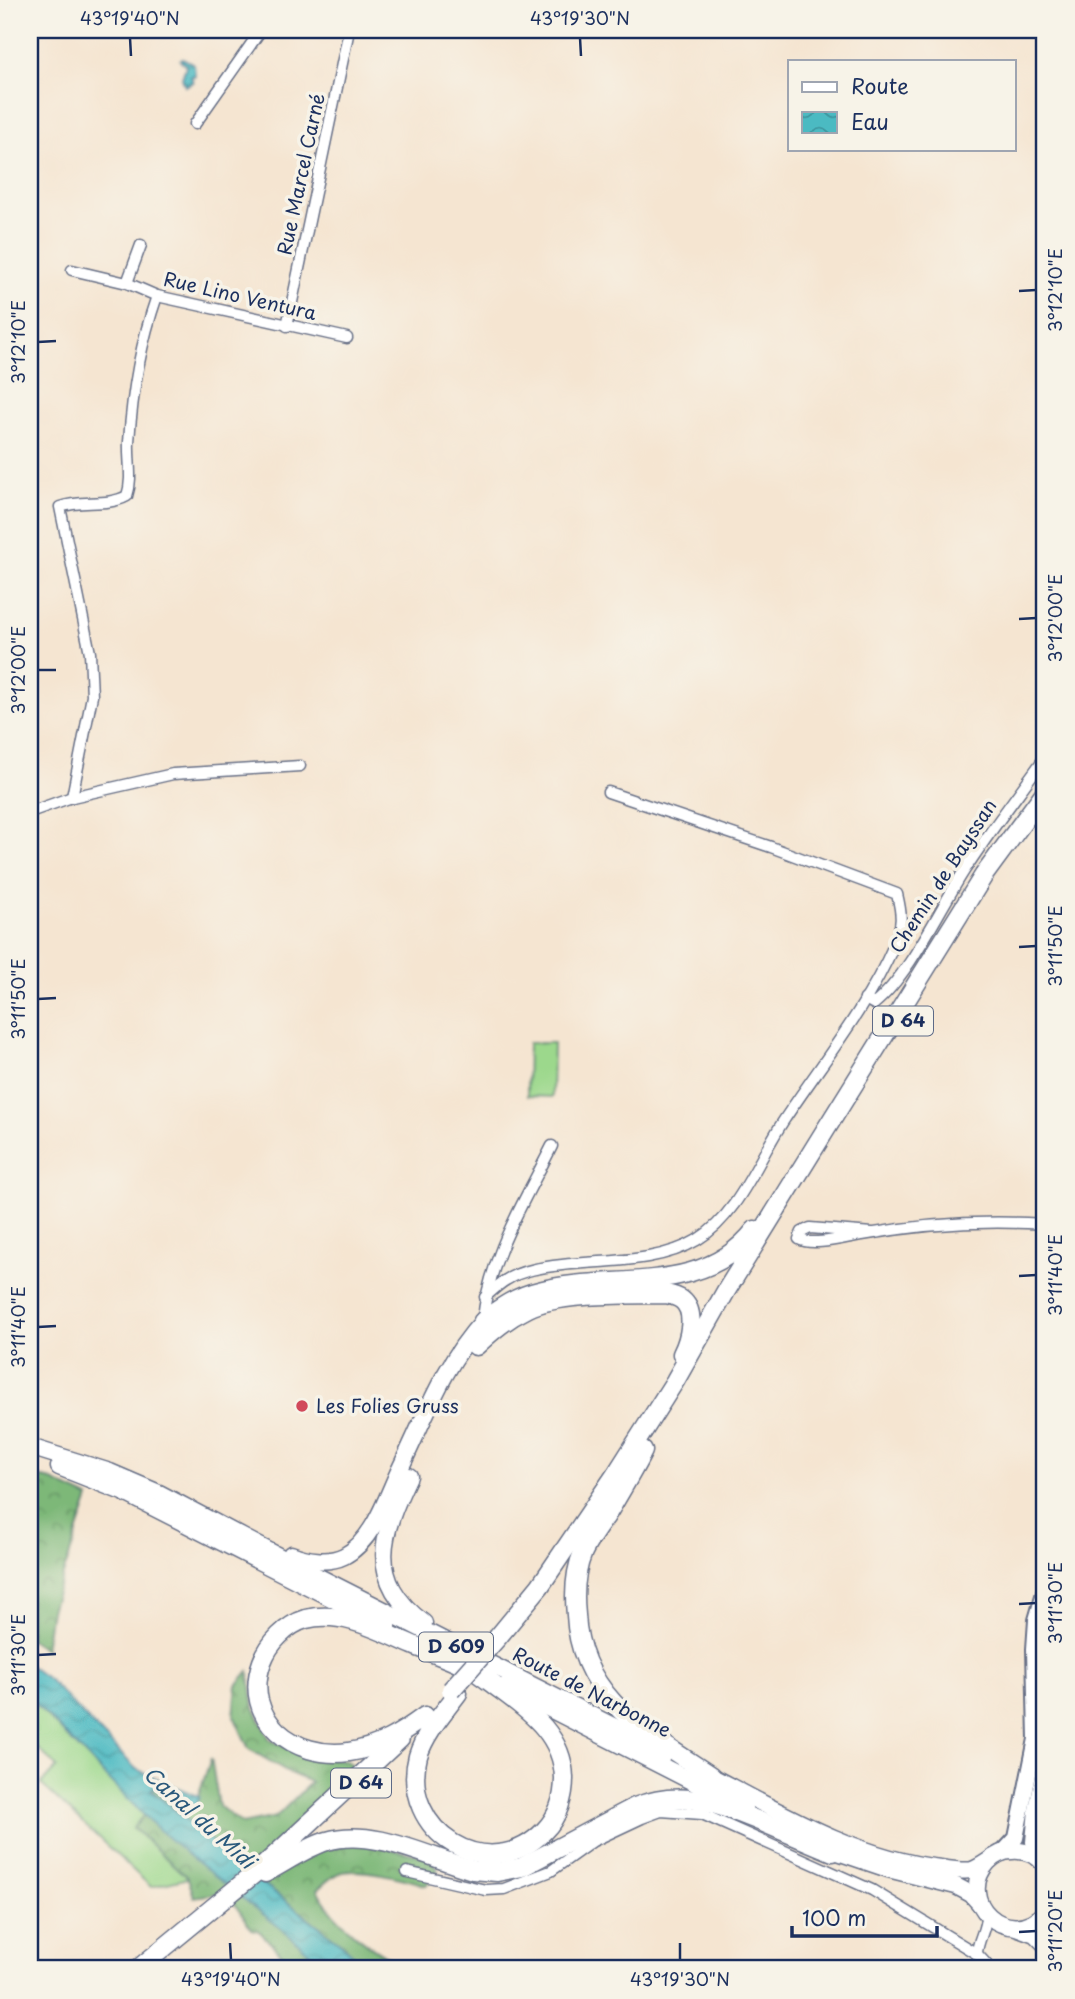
<svg xmlns="http://www.w3.org/2000/svg" width="1075" height="1999" font-family="'Playpen Sans',sans-serif">
	<style>
		.grass { fill: #9cd88c; stroke: #5c8475; stroke-width: 2 }
		.forest { fill: url(#forest-crowns); stroke: #4c746b; stroke-width: 2 }
		.water { fill: url(#water-waves); stroke: #337490; stroke-width: 2 }
		.lines { fill: none; stroke-linecap: round; stroke-linejoin: round }
		.street-casing { stroke: #676f86; stroke-width: 13 }
		.secondary-casing { stroke: #676f86; stroke-width: 18 }
		.primary-casing { stroke: #676f86; stroke-width: 19 }
		.highway-casing { stroke: #676f86; stroke-width: 21 }
		.street { stroke: #fff; stroke-width: 10 }
		.secondary { stroke: #fff; stroke-width: 14 }
		.primary { stroke: #fff; stroke-width: 16 }
		.highway { stroke: #fff; stroke-width: 18 }
		.highway-bridge-casing { stroke: #676f86; stroke-width: 21; stroke-linecap: butt }
		.highway-bridge { stroke: #fff; stroke-width: 18 }
		.ticks { fill: none; stroke: #1b2f5e; stroke-width: 2.5 }
		.poi-dot { fill: #d1495b; stroke: #f7f3e8; stroke-width: 2.5 }
		.labels { text-anchor: middle; stroke-width: 7; stroke-linejoin: round; paint-order: stroke }
		.shield { fill: #f7f3e8; stroke: #5d6a87; stroke-width: 2 }
		.shield-label { font-size: 18px; font-weight: bold; fill: #1b2f5e }
		.street-label { font-size: 19px; fill: #1b2f5e; stroke: #f7f3e8 }
		.poi-label { font-size: 19px; fill: #1b2f5e; stroke: #f7f3e8; text-anchor: start }
		.water-label { font-size: 21px; font-style: italic; fill: #29597c; stroke: #f7f3e8 }
		.neatline { fill: none; stroke: #1b2f5e; stroke-width: 2.5 }
		.ticks-label { font-size: 18px; text-anchor: middle; fill: #1b2f5e }
	</style>
	<defs>
		<pattern id="forest-crowns" width="20" height="18" patternUnits="userSpaceOnUse" patternTransform="scale(1.75)"><rect width="20" height="18" fill="#7db878"/><path d="M2 6a3 3 0 1 1 6 0M12 15a3 3 0 1 1 6 0" fill="none" stroke="#669666"/></pattern>
		<pattern id="water-waves" width="16" height="10" patternUnits="userSpaceOnUse" patternTransform="scale(1.75)"><rect width="16" height="10" fill="#4bbac2"/><path d="M0 5q4-4 8 0t8 0" fill="none" stroke="#3e98a1"/></pattern>
	</defs>
	<rect width="100%" height="100%" fill="#f7f3e8"/>
	<filter id="ink" filterUnits="userSpaceOnUse"><feTurbulence type="fractalNoise" baseFrequency=".0143" numOctaves="2"/><feDisplacementMap in="SourceGraphic" scale="14" xChannelSelector="R" yChannelSelector="G"/><feConvolveMatrix kernelMatrix="1 2 1 2 8 2 1 2 1" color-interpolation-filters="sRGB"/></filter>
	<filter id="wash" filterUnits="userSpaceOnUse"><feTurbulence type="fractalNoise" baseFrequency=".00686" numOctaves="4" result="noise"/><feDisplacementMap in="SourceGraphic" scale="28" xChannelSelector="R" yChannelSelector="G"/><feGaussianBlur stdDeviation="1.57" result="paint"/><feColorMatrix in="noise" values="0 0 0 0 0 0 0 0 0 0 0 0 0 0 0 0 0 1.4 0 .05"/><feComposite in="paint" operator="in"/></filter>
	<g filter="url(#wash)">
		<rect width="100%" height="100%" fill="#f5e5d1"/>
		<g class="grass">
			<polygon points="528,1043 553,1043 552,1097 527,1096"/>
			<polygon points="30,1699 144,1815 133,1828 188,1878 151,1887 41,1784 57,1767 30,1741"/>
		</g>
		<g class="forest">
			<polygon points="30,1476 48,1479 89,1498 51,1610 45,1649 30,1639"/>
			<polygon points="249,1671 254,1708 270,1740 304,1755 345,1760 360,1770 260,1869 244,1869 151,1790 152,1787 195,1806 211,1758 219,1806 242,1824 276,1817 311,1782 292,1774 249,1749 234,1716 237,1685"/>
			<path d="M144 1815C202 1870 270 1915 328 1969H296L259 1931 252 1929 235 1905 221 1893 194 1897 188 1878 133 1828Z"/>
			<path d="M338 1838 432 1858 438 1870 426 1885C406 1879 358 1866 339 1873 331 1876 323 1885 317 1890 340 1929 370 1947 407 1969H368L342 1944 259 1880Z"/>
		</g>
		<g class="water">
			<polygon points="182,58 194,64 195,76 191,76 193,82 185,86 182,78 186,66 180,60"/>
			<path d="M30 1666 49 1680 136 1769 199 1797 195 1806 153 1787 151 1790 244 1869 342 1944 368 1969H328C277 1921 218 1882 166 1836 118 1793 77 1743 30 1699Z"/>
		</g>
	</g>
	<g filter="url(#ink)">
		<g class="lines">
			<defs>
				<g id="street">
					<polyline points="195,124 261,30"/>
					<polyline points="72,270 127,283 157,296 347,338"/>
					<polyline points="127,283 141,245"/>
					<polyline points="287,326 349,30"/>
					<path d="M72 797 92 696 90 653 60 507C81 499 107 507 127 496 133 479 128 460 129 442 132 393 141 342 157 296"/>
					<polyline points="30,812 72,797 173,774 300,766"/>
					<path d="M865 999 874 1004C909 976 939 910 964 871 989 832 1018 795 1045 757"/>
					<path d="M872 1233 810 1228 802 1232 799 1239C812 1247 847 1237 862 1235 922 1224 985 1220 1045 1224"/>
					<path d="M485 1297C492 1291 499 1284 506 1280 521 1270 544 1267 562 1265 606 1260 659 1263 697 1240 739 1215 758 1159 784 1120 821 1064 867 1008 894 945 903 924 902 915 897 894L771 847 608 792"/>
					<path d="M483 1320C488 1259 525 1200 552 1146"/>
					<polyline points="407,1872 486,1890 504,1889 551,1871 593,1841 642,1818 661,1811 702,1814 872,1890 977,1954"/>
					<path d="M986 1914C987 1929 977 1940 977 1954L991 1969"/>
				</g>
				<g id="secondary">
					<polyline points="1002,1853 1016,1838 1036,1739 1034,1649 1036,1620 1045,1589"/>
					<polyline points="1042,1861 1033,1842 1036,1810 1045,1767"/>
				</g>
				<g id="primary">
					<polyline points="30,1447 110,1472 159,1493 305,1570 666,1753"/>
					<polyline points="59,1467 125,1493 388,1627"/>
					<path d="M409 1476C382 1533 365 1579 424 1623"/>
					<path d="M291 1554C306 1560 328 1564 344 1556 373 1541 386 1499 399 1471 424 1420 444 1363 483 1321"/>
					<polyline points="505,1686 744,1808"/>
					<path d="M701 1771C776 1810 855 1858 940 1868 950 1869 962 1872 972 1870 978 1868 985 1863 991 1859"/>
					<polyline points="823,1847 888,1869 956,1886 971,1894 980,1904"/>
					<path d="M1045 1865C1037 1855 1025 1850 1012 1851 1003 1851 995 1855 988 1862 953 1900 1008 1952 1045 1912"/>
					<polyline points="1016,1927 1035,1934 1045,1944"/>
				</g>
				<g id="highway">
					<path d="M483 1321C501 1307 517 1296 539 1291 612 1272 702 1298 755 1230"/>
					<path d="M476 1346C492 1331 507 1318 528 1308 561 1292 629 1295 666 1294 671 1295 678 1297 682 1300 697 1312 689 1340 682 1354"/>
					<path d="M643 1451C632 1473 619 1494 606 1516 598 1527 589 1539 583 1552 575 1571 574 1595 576 1615 580 1699 649 1734 711 1776"/>
					<polyline points="498,1637 540,1586 616,1474 675,1381 726,1291 831,1121 984,875 1045,792"/>
					<path d="M425 1716C402 1733 378 1748 349 1752 295 1760 241 1719 262 1662 269 1643 286 1625 306 1619 343 1610 380 1631 413 1645 432 1653 453 1660 471 1669 482 1675 492 1684 502 1691 532 1713 563 1737 564 1778 564 1797 558 1817 544 1831 489 1888 398 1832 418 1756 425 1733 444 1712 458 1693"/>
					<path d="M265 1873C286 1862 305 1848 327 1841 372 1827 428 1857 473 1870L497 1872 522 1867 635 1807C684 1788 716 1804 762 1822 785 1832 809 1842 833 1852"/>
					<polyline points="138,1969 260,1869 400,1739"/>
				</g>
			</defs>
			<use href="#street" class="street-casing"/>
			<use href="#secondary" class="secondary-casing"/>
			<use href="#primary" class="primary-casing"/>
			<use href="#highway" class="highway-casing"/>
			<use href="#street" class="street"/>
			<use href="#secondary" class="secondary"/>
			<use href="#primary" class="primary"/>
			<use href="#highway" class="highway"/>
			<defs>
				<polyline id="highway-bridge" points="451,1690 498,1637"/>
			</defs>
			<use href="#highway-bridge" class="highway-bridge-casing"/>
			<use href="#highway-bridge" class="highway-bridge"/>
		</g>
	</g>
	<path class="ticks" d="M130 38 131 56M580 38 581 56M1019 291 1036 290M38 342 56 341M1019 619 1036 618M38 670H56M1019 947 1036 946M38 999 56 998M1019 1276 1036 1275M38 1327 56 1326M1019 1604 1036 1603M38 1655 56 1654M1019 1932 1036 1931M230 1943 231 1960M680 1943V1960"/>
	<circle class="poi-dot" cx="302" cy="1406" r="7"/>
	<g class="labels">
		<g class="shield">
			<rect x="873" y="1006.5" width="60" height="29" rx="5"/>
			<rect x="419" y="1632.5" width="74" height="29" rx="5"/>
			<rect x="331" y="1768.5" width="60" height="29" rx="5"/>
		</g>
		<g class="shield-label">
			<text x="903" y="1027">D 64</text>
			<text x="456" y="1653">D 609</text>
			<text x="361" y="1789">D 64</text>
		</g>
		<g class="street-label">
			<text transform="translate(301 174) rotate(-78)" y="7">Rue Marcel Carné</text>
			<text transform="translate(240 296) rotate(13)" y="7">Rue Lino Ventura</text>
			<text transform="translate(943 876) rotate(-57)" y="7">Chemin de Bayssan</text>
			<text transform="translate(592 1692) rotate(27)" y="7">Route de Narbonne</text>
		</g>
		<g class="poi-label">
			<text x="316" y="1413">Les Folies Gruss</text>
		</g>
		<g class="water-label">
			<text transform="translate(199 1818) rotate(42)" y="7">Canal du Midi</text>
		</g>
	</g>
	<rect width="1075" height="1999" fill="none" stroke="#f7f3e8" stroke-width="77"/>
	<rect x="788" y="60" width="228" height="91" fill="#f7f3e8" stroke="#9fa5b1" stroke-width="2"/>
	<rect x="802" y="82" width="35" height="10" fill="#ffffff" stroke="#9fa5b1" stroke-width="2"/>
	<text x="851" y="94" font-size="21" fill="#1b2f5e">Route</text>
	<rect x="802" y="112" width="35" height="21" fill="url(#water-waves)" stroke="#9fa5b1" stroke-width="2"/>
	<text x="851" y="130" font-size="21" fill="#1b2f5e">Eau</text>
	<path d="M792 1926v10h145v-10" fill="none" stroke="#1b2f5e" stroke-width="3.5"/>
	<text x="802" y="1926" font-size="21" fill="#1b2f5e" stroke="#f7f3e8" stroke-width="5" paint-order="stroke">100 m</text>
	<rect x="38" y="38" width="998" height="1922" class="neatline"/>
	<g class="ticks-label">
		<text x="130" y="25">43°19'40"N</text>
		<text x="580" y="25">43°19'30"N</text>
		<text transform="translate(1056 290) rotate(-90)" y="6">3°12'10"E</text>
		<text transform="translate(19 342) rotate(-90)" y="6">3°12'10"E</text>
		<text transform="translate(1056 618) rotate(-90)" y="6">3°12'00"E</text>
		<text transform="translate(19 670) rotate(-90)" y="6">3°12'00"E</text>
		<text transform="translate(1056 946) rotate(-90)" y="6">3°11'50"E</text>
		<text transform="translate(19 999) rotate(-90)" y="6">3°11'50"E</text>
		<text transform="translate(1056 1275) rotate(-90)" y="6">3°11'40"E</text>
		<text transform="translate(19 1327) rotate(-90)" y="6">3°11'40"E</text>
		<text transform="translate(1056 1603) rotate(-90)" y="6">3°11'30"E</text>
		<text transform="translate(19 1655) rotate(-90)" y="6">3°11'30"E</text>
		<text transform="translate(1056 1931) rotate(-90)" y="6">3°11'20"E</text>
		<text x="231" y="1986">43°19'40"N</text>
		<text x="680" y="1986">43°19'30"N</text>
	</g>
</svg>
